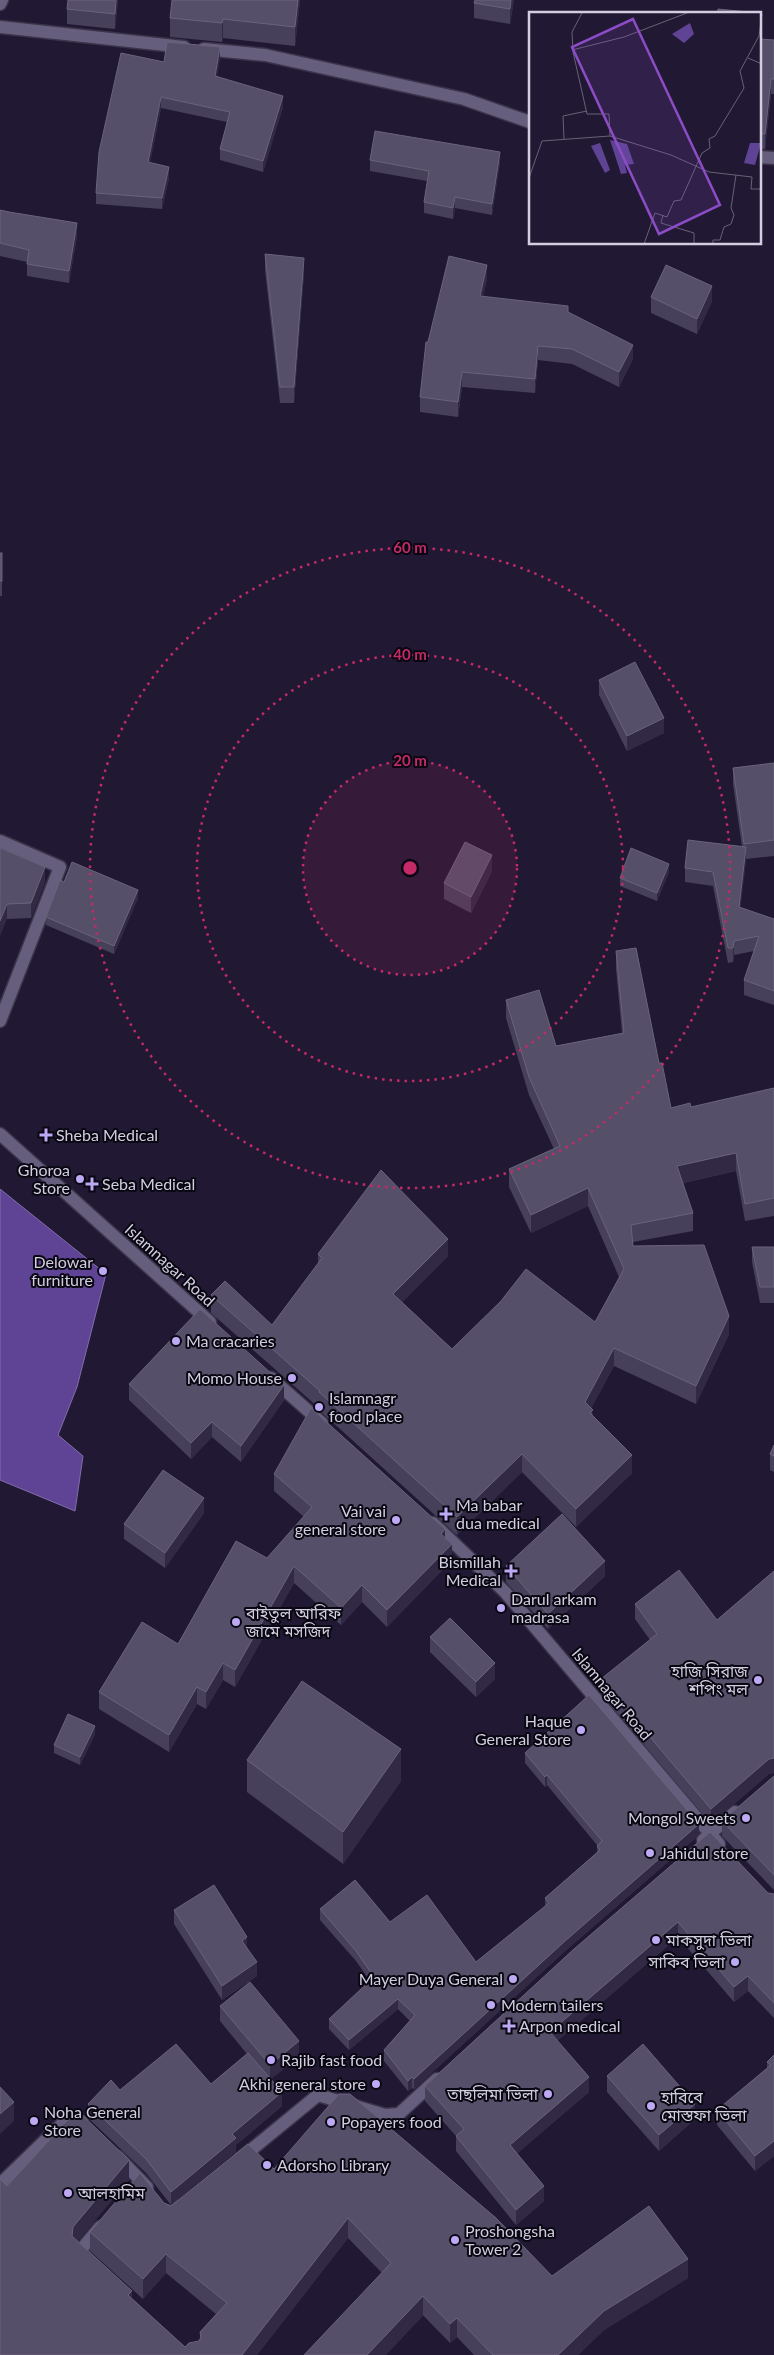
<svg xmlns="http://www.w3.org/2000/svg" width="774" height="2355" font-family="Lato,'Noto Sans Bengali',sans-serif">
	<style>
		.water { fill: #5f4395; stroke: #826dac }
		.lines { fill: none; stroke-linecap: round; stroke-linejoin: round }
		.street-casing { stroke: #3b344a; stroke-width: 15 }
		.street { stroke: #665e7d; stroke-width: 12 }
		.wall { fill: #47405b }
		.shaded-wall { fill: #322a45 }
		.building { fill: #564f69; stroke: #6a637c }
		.ring { fill: none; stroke: #c42a68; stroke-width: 2.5; stroke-dasharray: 2.5 5 }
		.poi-dot { fill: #bea9f5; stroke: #090711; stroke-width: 2 }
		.labels { text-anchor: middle; stroke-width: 4; stroke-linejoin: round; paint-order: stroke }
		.poi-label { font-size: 16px; fill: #d2cee0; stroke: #090711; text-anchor: start }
		.street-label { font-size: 16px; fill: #d2cee0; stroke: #090711 }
		.inset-road { fill: none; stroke: #686178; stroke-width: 1 }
		.view { fill: #8c4cc6; fill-opacity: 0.15; stroke: #8c4cc6; stroke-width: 2.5 }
		.inset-edge { fill: none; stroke: #d2cee0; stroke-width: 2.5 }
		.centre { fill: #c42a68; stroke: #090711; stroke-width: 2.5 }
		.ring-label { font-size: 15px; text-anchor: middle; font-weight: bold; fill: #c42a68; stroke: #090711; stroke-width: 4; stroke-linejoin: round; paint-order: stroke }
	</style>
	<rect width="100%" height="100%" fill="#211933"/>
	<polygon class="water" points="0,1189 106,1274 77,1387 58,1435 83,1456 75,1511 0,1480"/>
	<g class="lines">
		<defs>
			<g id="street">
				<polyline points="0,4 2,0"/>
				<polyline points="0,27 184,47"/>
				<polyline points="204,49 265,55 464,99 530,122"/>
				<polyline points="760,157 774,158"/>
				<polyline points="0,841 60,867 0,1021"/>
				<polyline points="0,1134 210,1322"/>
				<polyline points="271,1378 322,1423"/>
				<polyline points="433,1523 505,1592 719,1844"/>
				<polyline points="703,1840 735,1812"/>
				<polyline points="118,2157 147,2187"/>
				<polyline points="240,2159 318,2095 385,2115 399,2114 437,2079"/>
				<polyline points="0,2184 64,2122 82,2122"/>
				<polyline points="86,2259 79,2252 100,2227"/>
			</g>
		</defs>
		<use href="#street" class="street-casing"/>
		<use href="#street" class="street"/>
	</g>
	<g class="wall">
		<polygon points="118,0 115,29 67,24 67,9"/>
		<polygon points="172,0 300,0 295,46 223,38 222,42 170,37 170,18"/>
		<polygon points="514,0 510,24 474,18 474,3"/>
		<polygon points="760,39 774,40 774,94 771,94 765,149 760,149"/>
		<polygon points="220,58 217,76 283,107 263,172 220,160 220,149 227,122 161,108 150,162 169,178 162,209 96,204 96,193 164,62"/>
		<polygon points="370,160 500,162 492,215 455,208 453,219 424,213 424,202 427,181 370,171"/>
		<polygon points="0,210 77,236 69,283 27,276 27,262 0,256"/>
		<polygon points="265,254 304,273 294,403 280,403 265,270"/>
		<polygon points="487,279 483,296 568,313 633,359 619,387 572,364 538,360 535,393 462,387 458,417 420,412 420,397 428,342"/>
		<polygon points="651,297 712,301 697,334 651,313"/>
		<rect x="0" y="553" width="2" height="43"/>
		<polygon points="599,680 664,733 627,751 599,695"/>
		<polygon points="774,763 774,856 746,859 740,908 774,919 774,1005 744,995 744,980 754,951 734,955 733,962 728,963 713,886 685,882 685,868 742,847 733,784 733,768"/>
		<polygon points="0,848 45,882 31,918 7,919"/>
		<polygon points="492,871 471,913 444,899 444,883"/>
		<polygon points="669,872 657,901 620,886 620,878"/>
		<polygon points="64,882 138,898 114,954 46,925 46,917"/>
		<polygon points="616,951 659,1063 671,1108 691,1107 774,1088 774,1216 745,1221 736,1171 683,1183 693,1213 693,1231 633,1242 633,1246 729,1334 696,1404 614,1366 591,1408 593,1416 632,1473 576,1527 522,1472 457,1535 319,1410 319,1408 211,1313 211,1295 272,1325 318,1264 318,1254 448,1256 402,1302 452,1349 595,1322 619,1277 588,1206 531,1233 509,1187 509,1169 554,1149 529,1095 506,1018 506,1000 556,1046 622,1033 616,969"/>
		<polygon points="752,1247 774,1247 774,1303 760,1303 752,1262"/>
		<polygon points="129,1384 284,1400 241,1462 212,1437 191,1459 129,1400"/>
		<polygon points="774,1445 774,1472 770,1470 770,1454"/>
		<polygon points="274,1474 445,1538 452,1560 387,1627 362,1602 341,1625 294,1583 235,1687 223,1680 206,1709 197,1704 169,1752 99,1709 99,1692 178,1644 267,1558 304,1517 274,1491"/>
		<polygon points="204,1513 165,1568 124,1539 124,1524"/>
		<polygon points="506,1566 605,1576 548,1629 506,1582"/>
		<polygon points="774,1571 774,1773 769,1774 711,1824 601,1694 601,1679 650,1640 635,1619 635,1604 717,1620"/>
		<polygon points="430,1637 495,1679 476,1697 430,1652"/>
		<polygon points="95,1734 80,1765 54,1753 54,1745"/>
		<polygon points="525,1753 699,1835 564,1952 414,2089 412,2088 408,2091 384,2061 384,2050 410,2021 398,2009 349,2050 329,2029 329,2019 370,1981 356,1961 320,1920 320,1909 390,1922 476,1962 545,1907 545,1898 597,1853 597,1845 547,1785 545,1787 525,1763"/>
		<polygon points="247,1760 401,1781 343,1864 247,1792"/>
		<polygon points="774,1776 774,1890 722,1836 722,1821"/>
		<polygon points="768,1893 774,1894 774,2018 748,1991 734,2002 678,1937 557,2041 589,2092 517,2153 544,2201 516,2225 456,2151 456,2136 425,2101 425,2086 574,1949"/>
		<polygon points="174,1910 257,1976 222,2000 174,1924"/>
		<polygon points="220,2006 299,2056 271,2079 282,2106 236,2145 236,2152 177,2200 274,2169 552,2276 688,2278 604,2330 578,2355 474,2355 457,2337 450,2343 348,2238 257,2355 0,2355 7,2186 129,2180 77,2241 132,2299 185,2347 199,2341 200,2339 200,2332 216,2314 166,2273 143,2299 90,2251 90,2232 164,2203 171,2205 146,2173 88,2118 88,2104 120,2090 211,2084 247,2054 220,2021"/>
		<polygon points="774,2055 774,2156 755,2171 717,2125 717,2110 767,2068 767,2062"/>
		<polygon points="607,2076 695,2119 659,2151 607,2092"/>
	</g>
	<g class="shaded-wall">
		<polygon points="116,0 118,0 115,29 115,14"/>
		<polygon points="298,0 300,0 295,46 295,27"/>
		<polygon points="511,0 514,0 510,24 510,9"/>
		<polygon points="223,19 223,38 222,42 222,23"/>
		<polygon points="220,47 220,58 215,87 215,76"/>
		<polygon points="771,79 771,94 765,149 765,134"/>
		<polygon points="283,96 283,107 263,172 263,161"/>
		<polygon points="161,97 161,108 148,173 148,162"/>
		<polygon points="500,152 500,162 492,215 492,204"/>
		<polygon points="169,167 169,178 162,209 162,198"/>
		<polygon points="455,197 455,208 453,219 453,208"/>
		<polygon points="77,223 77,236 69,283 69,271"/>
		<polygon points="304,258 304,273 294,403 294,387"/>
		<polygon points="487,265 487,279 480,310 480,296"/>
		<polygon points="712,286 712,301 697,334 697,319"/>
		<polygon points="633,345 633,359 619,387 619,372"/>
		<polygon points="538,346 538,360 535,393 535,379"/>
		<polygon points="462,372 462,387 458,417 458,402"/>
		<polygon points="664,718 664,733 627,751 627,736"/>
		<polygon points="746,847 746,862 739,921 739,907"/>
		<polygon points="492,855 492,871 471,913 471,897"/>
		<polygon points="669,864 669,872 657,901 657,893"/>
		<polygon points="45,867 45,882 31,918 31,903"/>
		<polygon points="138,890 138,898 114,954 114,946"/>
		<polygon points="7,904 7,919 0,936 0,921"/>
		<polygon points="734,941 734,955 733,962 733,948"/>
		<polygon points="736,1153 736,1171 677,1184 677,1166"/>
		<polygon points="588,1188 588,1206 531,1233 531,1215"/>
		<polygon points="448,1239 448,1256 393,1312 393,1294"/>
		<polygon points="729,1316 729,1334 696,1404 696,1386"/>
		<polygon points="614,1348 614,1366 585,1420 585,1402"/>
		<polygon points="284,1385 284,1400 241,1462 241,1446"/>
		<polygon points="212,1422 212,1437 191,1459 191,1443"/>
		<polygon points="522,1454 522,1472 457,1535 457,1517"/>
		<polygon points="632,1455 632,1473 576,1527 576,1509"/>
		<polygon points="204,1498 204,1513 165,1568 165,1553"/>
		<polygon points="445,1529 445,1546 441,1534"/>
		<polygon points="452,1544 452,1560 387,1627 387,1610"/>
		<polygon points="605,1561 605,1576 548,1629 548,1614"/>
		<polygon points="294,1566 294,1583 235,1687 235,1670"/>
		<polygon points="362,1585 362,1602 341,1625 341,1608"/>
		<polygon points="223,1663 223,1680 206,1709 206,1692"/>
		<polygon points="495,1663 495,1679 476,1697 476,1682"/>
		<polygon points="197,1687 197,1704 169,1752 169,1735"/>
		<polygon points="95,1726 95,1734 80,1765 80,1757"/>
		<polygon points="401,1749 401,1781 343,1864 343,1832"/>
		<polygon points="774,1758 774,1773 769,1774 711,1824 711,1809 769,1759"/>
		<polygon points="547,1775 547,1785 545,1787 545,1777"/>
		<polygon points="699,1824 699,1835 564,1952 414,2089 414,2079 564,1942"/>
		<polygon points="678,1922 678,1937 550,2047 550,2032"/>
		<polygon points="247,1937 247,1951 242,1941"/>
		<polygon points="257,1962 257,1976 222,2000 222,1986"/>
		<polygon points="748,1976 748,1991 734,2002 734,1987"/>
		<polygon points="398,1999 398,2009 349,2050 349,2040"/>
		<polygon points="299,2041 299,2056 270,2080 270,2065"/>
		<polygon points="412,2077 412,2088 408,2091 408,2081"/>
		<polygon points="589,2077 589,2092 510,2160 510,2145"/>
		<polygon points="282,2092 282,2106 236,2145 236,2152 171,2205 171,2192 232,2134"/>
		<polygon points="14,2102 14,2121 0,2134 0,2114"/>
		<polygon points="695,2104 695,2119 659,2151 659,2135"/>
		<polygon points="774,2141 774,2156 755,2171 755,2156"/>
		<polygon points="129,2160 129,2180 73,2247 72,2236 73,2227"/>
		<polygon points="544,2186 544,2201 516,2225 516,2210"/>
		<polygon points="348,2218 348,2238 257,2355 242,2355"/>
		<polygon points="166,2254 166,2273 143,2299 143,2279"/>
		<polygon points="688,2259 688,2278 604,2330 578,2355 558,2355 604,2311"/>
		<polygon points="132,2291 132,2311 128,2295"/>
		<polygon points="423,2296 423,2316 386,2355 367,2355"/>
		<polygon points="457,2318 457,2337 450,2343 450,2324"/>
	</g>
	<g class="building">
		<polygon points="68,0 116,0 115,14 67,9"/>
		<polygon points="172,0 298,0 295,27 223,19 222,23 170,18"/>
		<polygon points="475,0 511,0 510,9 474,3"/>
		<polygon points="718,9 758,13 758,14 717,14"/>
		<polygon points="760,39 774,40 774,79 771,79 765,134 760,134"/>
		<polygon points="167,42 220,47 215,76 283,96 263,161 220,149 230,112 161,97 148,162 169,167 162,198 96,193 99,152 121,53 164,62"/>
		<polygon points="375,131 500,152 492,204 455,197 453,208 424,202 429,171 370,160"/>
		<polygon points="0,210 9,212 77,223 69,271 27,264 29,250 0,243"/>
		<polygon points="265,254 304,258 294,387 280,387"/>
		<polygon points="449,256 487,265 480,296 568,306 568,312 633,345 619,372 572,349 538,346 535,379 462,372 458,402 420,397 426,342 428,342"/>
		<polygon points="666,265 712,286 697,319 651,297"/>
		<rect x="0" y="553" width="2" height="28"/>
		<polygon points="635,662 664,718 627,736 599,680"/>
		<polygon points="774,763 774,840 744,844 733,768"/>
		<polygon points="688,840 746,847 739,907 774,919 774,991 744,980 759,936 734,941 733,948 728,948 713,872 685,868"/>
		<polygon points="465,842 492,855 471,897 444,883"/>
		<polygon points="0,848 45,867 31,903 7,904 0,921"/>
		<polygon points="631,848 669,864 657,893 620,878"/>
		<polygon points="72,862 138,890 114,946 46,917 60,880 64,882"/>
		<polygon points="636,948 659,1063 662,1063 671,1108 690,1103 691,1107 774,1088 774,1198 745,1204 736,1153 677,1166 693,1213 631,1225 633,1246 704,1245 729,1316 696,1386 614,1348 585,1402 593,1410 590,1413 632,1455 576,1509 522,1454 457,1517 319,1392 320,1391 211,1295 225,1281 272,1325 322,1258 318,1254 381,1170 448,1239 393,1294 452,1349 501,1301 526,1269 595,1322 624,1269 588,1188 531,1215 509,1169 560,1146 529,1077 506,1000 539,990 556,1046 624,1033 616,951"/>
		<polygon points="752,1247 774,1247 774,1287 760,1287"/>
		<polygon points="200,1309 284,1385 241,1446 212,1422 191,1443 129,1384"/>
		<polygon points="311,1408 445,1529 441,1534 452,1544 387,1610 362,1585 341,1608 294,1566 235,1670 223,1663 206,1692 197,1687 169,1735 99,1692 142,1622 178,1644 236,1541 267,1558 312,1507 274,1474"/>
		<polygon points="774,1445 774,1456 770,1454"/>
		<polygon points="163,1470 204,1498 165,1553 124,1524"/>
		<polygon points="562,1514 605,1561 548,1614 506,1566"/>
		<polygon points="679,1570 717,1620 774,1571 774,1758 769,1759 711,1809 601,1679 657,1634 635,1604"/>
		<polygon points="450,1618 495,1663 476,1682 430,1637"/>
		<polygon points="302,1681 401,1749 343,1832 247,1760"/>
		<polygon points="589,1695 699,1824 564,1942 414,2079 412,2077 408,2081 384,2050 415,2015 398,1999 349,2040 329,2019 374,1977 356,1951 320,1909 355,1880 390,1922 427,1895 476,1962 549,1903 545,1898 600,1850 597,1846 602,1841 547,1775 545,1777 525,1753"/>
		<polygon points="68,1714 95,1726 80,1757 54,1745"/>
		<polygon points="774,1776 774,1875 722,1821"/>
		<polygon points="710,1832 768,1893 774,1894 774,2003 748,1976 734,1987 678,1922 550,2032 589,2077 510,2145 544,2186 516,2210 456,2136 464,2129 425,2086 574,1949"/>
		<polygon points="214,1885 247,1937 242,1941 257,1962 222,1986 174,1910"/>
		<polygon points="250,1982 299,2041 270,2065 220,2006"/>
		<polygon points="176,2044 211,2084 248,2053 282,2092 232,2134 236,2138 171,2192 146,2159 88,2104 111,2080 120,2090"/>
		<polygon points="643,2044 695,2104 659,2135 607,2076"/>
		<polygon points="774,2055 774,2141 755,2156 717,2110 771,2065 767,2062"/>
		<polygon points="0,2087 14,2102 0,2114"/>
		<polygon points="339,2094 350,2094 496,2218 552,2276 649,2206 688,2259 604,2311 558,2355 493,2355 457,2318 450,2324 423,2296 367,2355 304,2355 391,2263 348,2218 242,2355 0,2355 0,2179 7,2186 77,2110 129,2160 73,2227 72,2236 132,2291 128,2295 185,2347 189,2343 199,2341 201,2337 200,2332 227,2303 166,2254 143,2279 90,2232 140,2173 164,2203 171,2206 248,2144 274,2169"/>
	</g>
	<circle cx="410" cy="868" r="107" fill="#c42a68" fill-opacity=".12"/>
	<g class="ring">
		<circle cx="410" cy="868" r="107"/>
		<circle cx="410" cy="868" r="213"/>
		<circle cx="410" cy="868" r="320"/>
	</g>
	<g class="poi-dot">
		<path d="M43.5 1127.5h5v5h5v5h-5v5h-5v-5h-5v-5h5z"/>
		<circle cx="80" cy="1179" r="5"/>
		<path d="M89.5 1176.5h5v5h5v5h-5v5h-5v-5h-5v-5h5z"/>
		<circle cx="103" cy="1271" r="5"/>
		<circle cx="176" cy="1341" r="5"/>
		<circle cx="292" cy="1378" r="5"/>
		<circle cx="319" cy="1407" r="5"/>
		<path d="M443.5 1506.5h5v5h5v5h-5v5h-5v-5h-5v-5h5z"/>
		<circle cx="396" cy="1520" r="5"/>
		<path d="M508.5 1563.5h5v5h5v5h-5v5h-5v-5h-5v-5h5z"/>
		<circle cx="501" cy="1608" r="5"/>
		<circle cx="236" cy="1622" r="5"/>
		<circle cx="758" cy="1680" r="5"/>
		<circle cx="581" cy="1730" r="5"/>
		<circle cx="746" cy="1818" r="5"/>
		<circle cx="650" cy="1853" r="5"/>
		<circle cx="656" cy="1940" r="5"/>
		<circle cx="735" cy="1962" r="5"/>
		<circle cx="513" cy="1979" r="5"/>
		<circle cx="491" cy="2005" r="5"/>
		<path d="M506.5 2018.5h5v5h5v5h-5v5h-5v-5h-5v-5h5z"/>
		<circle cx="271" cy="2060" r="5"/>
		<circle cx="376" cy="2084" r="5"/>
		<circle cx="548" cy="2094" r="5"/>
		<circle cx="651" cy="2106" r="5"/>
		<circle cx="34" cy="2121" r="5"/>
		<circle cx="331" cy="2122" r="5"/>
		<circle cx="267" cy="2165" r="5"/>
		<circle cx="68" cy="2193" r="5"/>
		<circle cx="455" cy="2240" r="5"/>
	</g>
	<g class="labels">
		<g class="poi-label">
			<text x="56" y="1141">Sheba Medical</text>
			<text x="70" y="1176" text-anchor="end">Ghoroa<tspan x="70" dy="18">Store</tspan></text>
			<text x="102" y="1190">Seba Medical</text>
			<text x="93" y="1268" text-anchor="end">Delowar<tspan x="93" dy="18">furniture</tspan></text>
			<text x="186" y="1347">Ma cracaries</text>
			<text x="282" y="1384" text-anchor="end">Momo House</text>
			<text x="329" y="1404">Islamnagr<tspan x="329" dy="18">food place</tspan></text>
			<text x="456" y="1511">Ma babar<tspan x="456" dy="18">dua medical</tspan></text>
			<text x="386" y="1517" text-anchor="end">Vai vai<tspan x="386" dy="18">general store</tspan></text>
			<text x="501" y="1568" text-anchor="end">Bismillah<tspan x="501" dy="18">Medical</tspan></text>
			<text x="511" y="1605">Darul arkam<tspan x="511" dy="18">madrasa</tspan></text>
			<text x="246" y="1619">বাইতুল আরিফ<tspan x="246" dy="18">জামে মসজিদ</tspan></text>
			<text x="748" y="1677" text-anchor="end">হাজি সিরাজ<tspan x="748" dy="18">শপিং মল</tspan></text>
			<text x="571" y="1727" text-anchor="end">Haque<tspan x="571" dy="18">General Store</tspan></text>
			<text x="736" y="1824" text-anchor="end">Mongol Sweets</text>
			<text x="660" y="1859">Jahidul store</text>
			<text x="666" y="1946">মাকসুদা ভিলা</text>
			<text x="725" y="1968" text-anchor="end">সাকিব ভিলা</text>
			<text x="503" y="1985" text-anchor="end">Mayer Duya General</text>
			<text x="501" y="2011">Modern tailers</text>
			<text x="519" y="2032">Arpon medical</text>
			<text x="281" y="2066">Rajib fast food</text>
			<text x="366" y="2090" text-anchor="end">Akhi general store</text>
			<text x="538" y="2100" text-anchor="end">তাছলিমা ভিলা</text>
			<text x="661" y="2103">হাবিবে<tspan x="661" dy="18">মোস্তফা ভিলা</tspan></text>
			<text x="44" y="2118">Noha General<tspan x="44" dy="18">Store</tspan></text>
			<text x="341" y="2128">Popayers food</text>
			<text x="277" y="2171">Adorsho Library</text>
			<text x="78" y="2199">আলহামিম</text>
			<text x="465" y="2237">Proshongsha<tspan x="465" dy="18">Tower 2</tspan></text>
		</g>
		<g class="street-label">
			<text transform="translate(170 1265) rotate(42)" y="6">Islamnagar Road</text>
			<text transform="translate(612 1694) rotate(50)" y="6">Islamnagar Road</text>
		</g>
	</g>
	<g transform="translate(529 12)">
		<rect width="232" height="232" fill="#211933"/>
		<path d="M161 11 165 22 155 31 143 22ZM81 128 98 132 105 152 96 153 98 161 92 162ZM71 131 81 158 76 161 62 134ZM221 131H232L226 153 215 151Z" fill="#5f4395"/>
		<path class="inset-road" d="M53 1 43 20 44 40 58 102H80L81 124M43 38 95 25 158 1M219 46 233 52M35 127 34 104 58 99M0 166 13 129 81 124 142 143 180 160 223 165 222 177H233M134 203 132 211 165 221V232M115 232 126 201 138 205 145 189 152 188 173 141 181 136 180 127 186 124 215 76 211 59 230 24 233 2M184 232V228H191L195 215 202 212 205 203 202 196 207 163"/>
		<path class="view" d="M104 7 191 193 130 222 43 35Z"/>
		<rect width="232" height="232" class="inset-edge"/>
	</g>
	<circle cx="410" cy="868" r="8" class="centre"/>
	<g class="ring-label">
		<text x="410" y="553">60 m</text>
		<text x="410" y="660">40 m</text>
		<text x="410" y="766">20 m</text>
	</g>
</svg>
